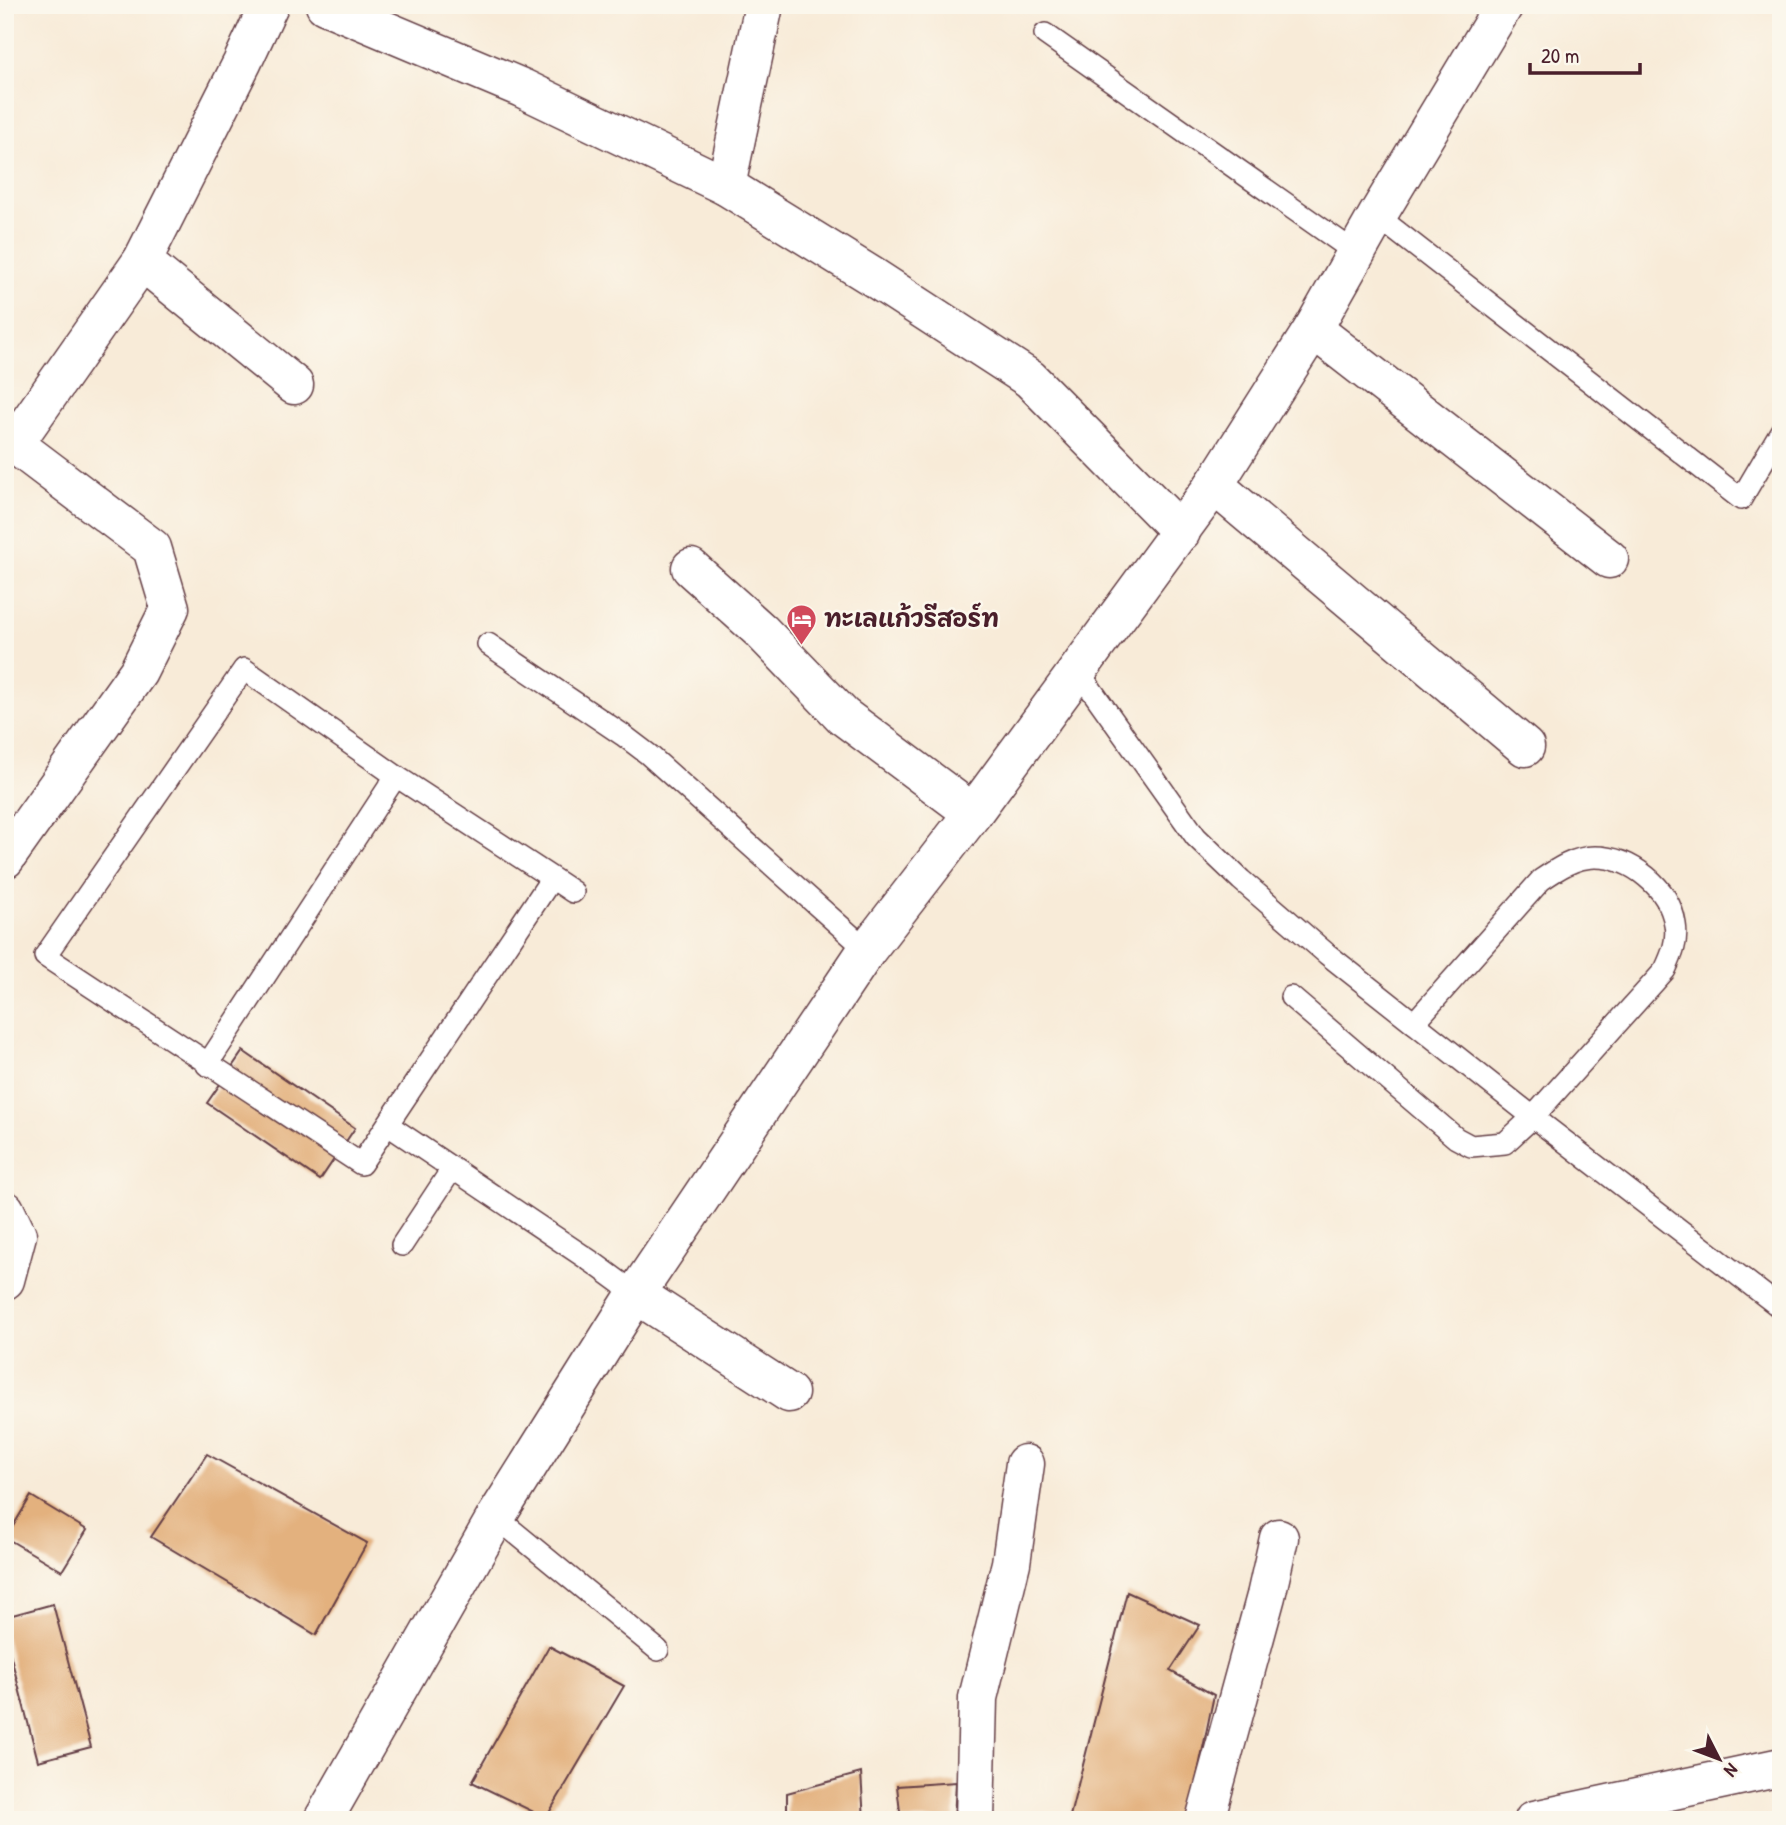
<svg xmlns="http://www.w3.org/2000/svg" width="1786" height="1825" font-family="'Patrick Hand','Playpen Sans Thai',sans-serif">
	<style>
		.building { fill: #e3b17e }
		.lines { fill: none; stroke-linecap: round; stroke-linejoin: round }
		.lane-casing { stroke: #643e45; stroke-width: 24 }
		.street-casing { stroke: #643e45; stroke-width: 41 }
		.primary-casing { stroke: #643e45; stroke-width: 41 }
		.lane { stroke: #fff; stroke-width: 21 }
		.street { stroke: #fff; stroke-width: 38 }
		.primary { stroke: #fff; stroke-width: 38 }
		.labels { text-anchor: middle; stroke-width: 5; stroke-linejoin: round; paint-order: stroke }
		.poi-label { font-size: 24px; font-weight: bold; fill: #4a1f2b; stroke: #fbf7ec; text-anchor: start }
	</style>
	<rect width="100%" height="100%" fill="#fbf7ec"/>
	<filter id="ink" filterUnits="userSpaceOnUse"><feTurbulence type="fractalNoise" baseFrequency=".0143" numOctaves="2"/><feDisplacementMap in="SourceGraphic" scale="14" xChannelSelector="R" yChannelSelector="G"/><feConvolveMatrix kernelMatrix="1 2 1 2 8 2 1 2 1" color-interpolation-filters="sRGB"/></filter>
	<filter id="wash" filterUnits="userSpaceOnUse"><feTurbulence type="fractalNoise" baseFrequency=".00686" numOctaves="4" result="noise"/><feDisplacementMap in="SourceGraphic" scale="28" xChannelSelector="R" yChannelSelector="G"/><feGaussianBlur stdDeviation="1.57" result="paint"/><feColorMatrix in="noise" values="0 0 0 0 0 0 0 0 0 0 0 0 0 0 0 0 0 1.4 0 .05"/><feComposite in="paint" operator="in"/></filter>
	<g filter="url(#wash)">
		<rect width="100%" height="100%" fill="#f8ebd8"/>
		<g id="blocks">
			<g class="building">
				<polygon points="243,1051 355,1128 320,1180 207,1103"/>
				<polygon points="207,1454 367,1543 316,1635 151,1537"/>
				<polygon points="31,1496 87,1530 62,1571 6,1538"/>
				<polygon points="1127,1592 1200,1625 1170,1671 1214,1695 1188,1820 1069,1820"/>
				<polygon points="53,1604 91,1747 38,1761 5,1634 5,1617"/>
				<polygon points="549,1646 624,1686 546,1818 472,1782"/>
				<polygon points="861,1773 864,1820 787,1820 787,1793"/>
				<polygon points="956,1782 954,1820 901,1820 897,1786"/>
			</g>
		</g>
	</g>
	<g filter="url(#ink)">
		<use href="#blocks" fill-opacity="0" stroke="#643e45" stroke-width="2"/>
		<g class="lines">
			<defs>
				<g id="lane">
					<polyline points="1045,34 1356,253"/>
					<polyline points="1377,216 1741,499 1781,431"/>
					<polyline points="488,644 623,735 648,754 867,950"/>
					<polyline points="1078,671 1196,837 1241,880 1327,954 1533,1117 1781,1308"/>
					<polyline points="552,878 361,1164 45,956 244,669 396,776 552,878 573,892"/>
					<path d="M1291 997 1456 1138 1471 1146 1505 1143 1533 1117 1665 970C1672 955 1678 941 1675 924 1669 887 1631 857 1595 857 1575 857 1557 869 1541 880L1414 1023"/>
					<polyline points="207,1065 396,776"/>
					<polyline points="388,1125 595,1264 636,1294"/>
					<polyline points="402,1245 452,1169"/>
					<polyline points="496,1517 658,1650"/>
				</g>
				<g id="street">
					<polyline points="325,5 522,88 726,186 873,277 1030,379 1181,532"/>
					<polyline points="726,186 764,5"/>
					<polyline points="142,261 294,385"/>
					<polyline points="1313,329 1609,559"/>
					<polyline points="5,437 152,548 170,608 138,672 5,859"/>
					<polyline points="14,444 142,261 242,63 269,5"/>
					<polyline points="1214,485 1525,747"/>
					<polyline points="691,568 761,631 843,716 973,813"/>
					<polyline points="5,1210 17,1235 5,1280"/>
					<polyline points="636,1294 789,1393"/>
					<polyline points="323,1820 496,1517 636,1294 867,950 973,813 1214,485 1313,329 1377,216 1504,5"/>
					<polyline points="975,1820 978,1698 1011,1563 1025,1464"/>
					<polyline points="1205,1820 1266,1596 1279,1538"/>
				</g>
				<polyline id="primary" points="1534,1820 1781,1767"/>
			</defs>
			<use href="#lane" class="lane-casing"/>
			<use href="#street" class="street-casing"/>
			<use href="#primary" class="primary-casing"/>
			<use href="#lane" class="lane"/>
			<use href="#street" class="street"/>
			<use href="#primary" class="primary"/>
		</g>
	</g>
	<defs>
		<symbol id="hotel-pin" viewBox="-11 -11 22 30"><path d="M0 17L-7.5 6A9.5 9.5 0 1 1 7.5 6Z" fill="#d1495b" stroke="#fbf7ec"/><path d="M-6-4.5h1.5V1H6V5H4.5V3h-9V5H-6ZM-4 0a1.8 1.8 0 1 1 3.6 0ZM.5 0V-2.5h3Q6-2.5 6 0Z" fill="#fff"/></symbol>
	</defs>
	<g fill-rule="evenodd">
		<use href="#hotel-pin" x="784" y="602" width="35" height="47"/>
	</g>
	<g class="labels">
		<g class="poi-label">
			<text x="824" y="627">ทะเลแก้วรีสอร์ท</text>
		</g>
	</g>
	<rect width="1786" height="1825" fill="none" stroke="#fbf7ec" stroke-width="28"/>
	<g transform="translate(1719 1759) rotate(132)" stroke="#fbf7ec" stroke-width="5" paint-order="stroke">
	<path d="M0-5L12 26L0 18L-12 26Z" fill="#4a1f2b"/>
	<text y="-10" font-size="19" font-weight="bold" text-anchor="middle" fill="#4a1f2b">N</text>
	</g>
	<path d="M1530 63v10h110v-10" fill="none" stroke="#4a1f2b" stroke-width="3.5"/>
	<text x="1541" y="63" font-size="21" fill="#4a1f2b" stroke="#fbf7ec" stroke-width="5" paint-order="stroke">20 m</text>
</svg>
